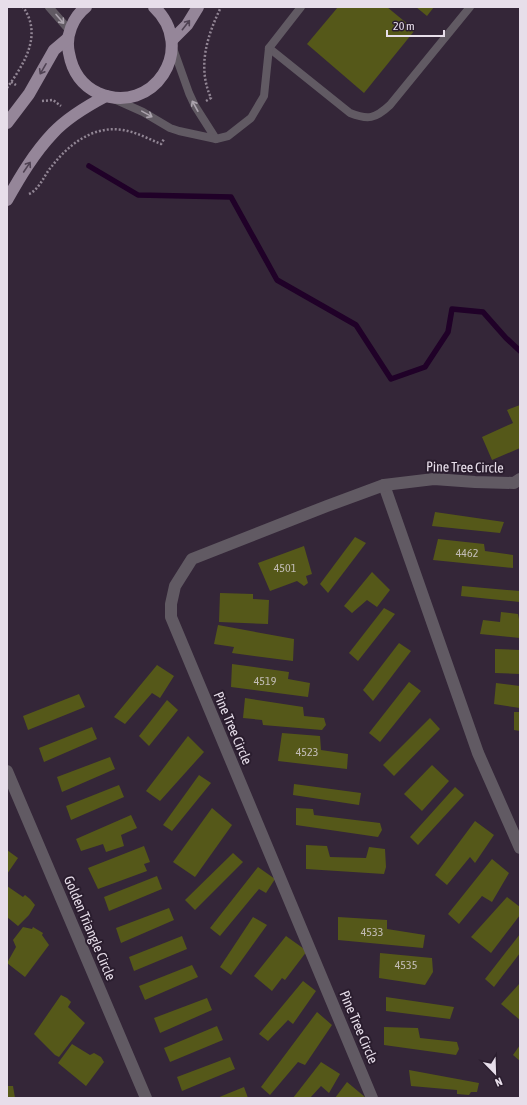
<svg xmlns="http://www.w3.org/2000/svg" width="527" height="1105" font-family="'Asap Condensed',sans-serif">
	<style>
		.lines { fill: none; stroke-linecap: round; stroke-linejoin: round }
		.stream { stroke: #200128; stroke-width: 5.5 }
		.building { fill: #555819 }
		.path { stroke: #918594; stroke-width: 2.5; stroke-dasharray: 2 2; stroke-linecap: butt }
		.lane { stroke: #615a63; stroke-width: 8 }
		.street { stroke: #615a63; stroke-width: 12 }
		.primary { stroke: #958699; stroke-width: 12 }
		.oneway { stroke: #aba3ad }
		.oneway2 { stroke: #4f4253 }
		.labels { text-anchor: middle; stroke-width: 4; stroke-linejoin: round; paint-order: stroke }
		.number-label { font-size: 12px; fill: #c2bcb6 }
		.street-label { font-size: 14px; fill: #e7deea; stroke: #2a1d2e }
	</style>
	<rect width="100%" height="100%" fill="#342638"/>
	<g class="lines">
		<polyline class="stream" points="89,166 138,195 231,197 277,280 356,325 391,379 425,367 448,332 452,309 483,312 506,338 520,351"/>
	</g>
	<g class="building">
		<polygon points="338,7 387,7 415,30 364,93 307,44"/>
		<polygon points="416,7 434,7 427,16"/>
		<polygon points="520,405 520,448 492,460 482,437 513,423 507,410"/>
		<polygon points="435,512 504,522 500,533 432,526"/>
		<polygon points="355,537 366,543 328,593 320,584"/>
		<polygon points="438,539 484,544 485,551 513,555 513,568 433,560"/>
		<polygon points="304,546 312,574 306,576 308,583 304,586 297,581 270,591 258,563"/>
		<polygon points="372,572 390,590 377,607 367,600 352,613 344,606"/>
		<polygon points="462,586 520,591 520,602 461,596"/>
		<polygon points="220,593 253,594 253,599 269,600 268,624 219,622"/>
		<polygon points="384,608 395,614 358,661 349,653"/>
		<polygon points="501,612 518,614 520,624 520,638 480,634 483,620 500,622"/>
		<polygon points="218,625 294,639 293,661 232,653 234,647 214,644"/>
		<polygon points="399,643 411,651 373,701 363,690"/>
		<polygon points="495,649 520,650 520,674 495,673"/>
		<polygon points="232,664 289,672 288,679 310,683 308,697 231,687"/>
		<polygon points="157,665 174,676 160,698 152,693 125,724 114,717"/>
		<polygon points="409,682 421,691 380,742 369,733"/>
		<polygon points="496,683 520,686 520,708 494,704"/>
		<polygon points="79,694 85,707 28,730 23,716"/>
		<polygon points="245,698 303,707 304,716 324,718 326,725 322,730 263,725 262,720 243,718"/>
		<polygon points="167,700 178,710 149,746 139,736"/>
		<polygon points="514,712 520,712 520,731 514,730"/>
		<polygon points="430,718 440,729 394,776 383,765"/>
		<polygon points="92,727 97,739 44,762 39,748"/>
		<polygon points="282,733 320,736 321,750 348,754 347,769 278,761"/>
		<polygon points="188,736 204,752 160,801 146,791"/>
		<polygon points="110,757 115,769 62,792 57,777"/>
		<polygon points="432,765 449,781 422,811 404,794"/>
		<polygon points="199,775 211,783 172,831 163,825"/>
		<polygon points="294,784 361,793 359,805 293,795"/>
		<polygon points="119,785 124,797 71,820 66,806"/>
		<polygon points="455,787 464,795 418,845 410,837"/>
		<polygon points="212,808 232,825 195,877 173,862"/>
		<polygon points="296,808 313,809 314,815 380,823 382,830 378,837 296,825"/>
		<polygon points="131,815 137,828 121,835 124,846 106,852 103,844 81,851 76,839"/>
		<polygon points="475,821 494,835 475,863 470,857 447,885 435,875"/>
		<polygon points="306,845 327,846 330,857 366,858 369,847 385,849 386,867 384,874 306,869"/>
		<polygon points="144,846 150,862 144,864 147,871 98,889 88,868"/>
		<polygon points="7,850 18,858 7,874"/>
		<polygon points="233,853 243,862 195,910 185,900"/>
		<polygon points="492,859 509,873 492,902 482,896 459,924 448,914"/>
		<polygon points="258,867 275,879 266,893 259,889 220,936 210,928"/>
		<polygon points="157,876 162,889 109,911 104,897"/>
		<polygon points="7,886 23,897 25,895 30,899 35,905 29,915 18,926 7,917"/>
		<polygon points="507,897 520,907 520,915 491,953 471,937"/>
		<polygon points="169,908 174,920 121,943 116,928"/>
		<polygon points="253,917 267,925 231,975 220,967"/>
		<polygon points="338,917 387,920 387,929 425,935 423,948 338,940"/>
		<polygon points="23,927 32,929 33,927 43,933 42,935 49,945 25,977 7,963 16,947 13,940"/>
		<polygon points="520,934 520,953 494,987 485,979"/>
		<polygon points="182,936 187,949 134,971 129,957"/>
		<polygon points="286,936 307,951 285,980 282,978 272,991 254,976"/>
		<polygon points="380,953 432,958 433,972 425,985 379,978"/>
		<polygon points="192,965 198,977 145,1000 139,986"/>
		<polygon points="303,981 316,991 293,1024 288,1020 268,1041 259,1034"/>
		<polygon points="520,983 520,1020 501,1004"/>
		<polygon points="61,995 67,998 71,1002 68,1007 85,1023 59,1057 55,1055 34,1034"/>
		<polygon points="386,997 454,1007 450,1019 386,1011"/>
		<polygon points="207,998 212,1010 160,1033 154,1018"/>
		<polygon points="317,1012 332,1025 305,1065 298,1062 270,1095 261,1087"/>
		<polygon points="217,1026 223,1040 170,1062 164,1048"/>
		<polygon points="384,1027 418,1028 420,1038 457,1042 459,1049 456,1055 384,1045"/>
		<polygon points="72,1044 90,1055 94,1053 101,1057 104,1062 86,1086 58,1063"/>
		<polygon points="520,1045 520,1061 513,1055"/>
		<polygon points="230,1057 235,1069 182,1091 177,1077"/>
		<polygon points="321,1062 340,1074 329,1093 321,1086 310,1098 293,1098"/>
		<polygon points="409,1070 479,1083 477,1092 471,1092 469,1095 457,1094 457,1090 411,1086"/>
		<polygon points="347,1082 365,1097 364,1098 335,1098"/>
		<polygon points="7,1086 13,1086 15,1098 7,1098"/>
		<polygon points="244,1087 248,1098 217,1098"/>
	</g>
	<g class="lines">
		<g class="path">
			<polyline points="11,82 16,85"/>
			<path d="M7 88C24 64 43 35 23 7"/>
			<polyline points="42,101 53,100 61,106"/>
			<path d="M206 101 211 98C197 67 207 36 221 7"/>
			<path d="M29 194C40 189 44 175 52 166 69 144 94 125 123 130 136 132 149 139 161 144L164 139"/>
		</g>
		<g class="lane">
			<polyline points="49,7 70,31"/>
			<polyline points="173,48 189,93 195,106 216,139"/>
			<path d="M269 48 350 113C368 120 375 119 390 105L470 7"/>
			<polyline points="114,99 143,112 170,128 179,131 216,139 228,136 251,118 264,96 269,48 301,7"/>
		</g>
		<g class="street">
			<polyline points="384,485 478,753 520,848"/>
			<polyline points="7,771 146,1098"/>
			<polyline points="372,1098 171,617 171,604 175,586 192,559 327,506 384,485 434,479 475,482 514,483 520,479"/>
		</g>
		<g class="primary">
			<path d="M86 7C73 17 65 36 69 53 72 70 81 85 98 93 153 117 198 48 154 7"/>
			<polyline points="172,40 187,25 198,7"/>
			<polyline points="7,123 29,94 54,50 67,39"/>
			<path d="M7 200C20 177 34 153 53 133 67 118 87 106 106 96"/>
		</g>
	</g>
	<defs><path id="oneway-shaft" d="M-6 0H5M1.5-3L5.5 0L1.5 3" fill="none" stroke-width="1.6" stroke-linecap="round" stroke-linejoin="round"/></defs>
	<g class="oneway">
		<use href="#oneway-shaft" transform="translate(60 19) rotate(49)"/>
		<use href="#oneway-shaft" transform="translate(195 106) rotate(-119)"/>
		<use href="#oneway-shaft" transform="translate(147 114) rotate(29)"/>
	</g>
	<g class="oneway2">
		<use href="#oneway-shaft" transform="translate(186 25) rotate(-52)"/>
		<use href="#oneway-shaft" transform="translate(43 69) rotate(120)"/>
		<use href="#oneway-shaft" transform="translate(27 167) rotate(-56)"/>
	</g>
	<g class="labels">
		<g class="number-label">
			<text x="467" y="557">4462</text>
			<text x="285" y="572">4501</text>
			<text x="265" y="685">4519</text>
			<text x="307" y="756">4523</text>
			<text x="372" y="936">4533</text>
			<text x="406" y="969">4535</text>
		</g>
		<g class="street-label">
			<text transform="translate(465 467) rotate(1)" y="5">Pine Tree Circle</text>
			<text transform="translate(233 728) rotate(67)" y="5">Pine Tree Circle</text>
			<text transform="translate(90 928) rotate(67)" y="5">Golden Triangle Circle</text>
			<text transform="translate(359 1027) rotate(67)" y="5">Pine Tree Circle</text>
		</g>
	</g>
	<rect width="527" height="1105" fill="none" stroke="#e7deea" stroke-width="16"/>
	<g transform="translate(495 1073) rotate(157)" stroke="#2a1d2e" stroke-width="3" paint-order="stroke">
	<path d="M0-3L7 15L0 10L-7 15Z" fill="#e7deea"/>
	<text y="-6" font-size="11" font-weight="bold" text-anchor="middle" fill="#e7deea">N</text>
	</g>
	<path d="M387 30v6h57v-6" fill="none" stroke="#e7deea" stroke-width="2"/>
	<text x="393" y="30" font-size="12" fill="#e7deea" stroke="#2a1d2e" stroke-width="3" paint-order="stroke">20 m</text>
</svg>
